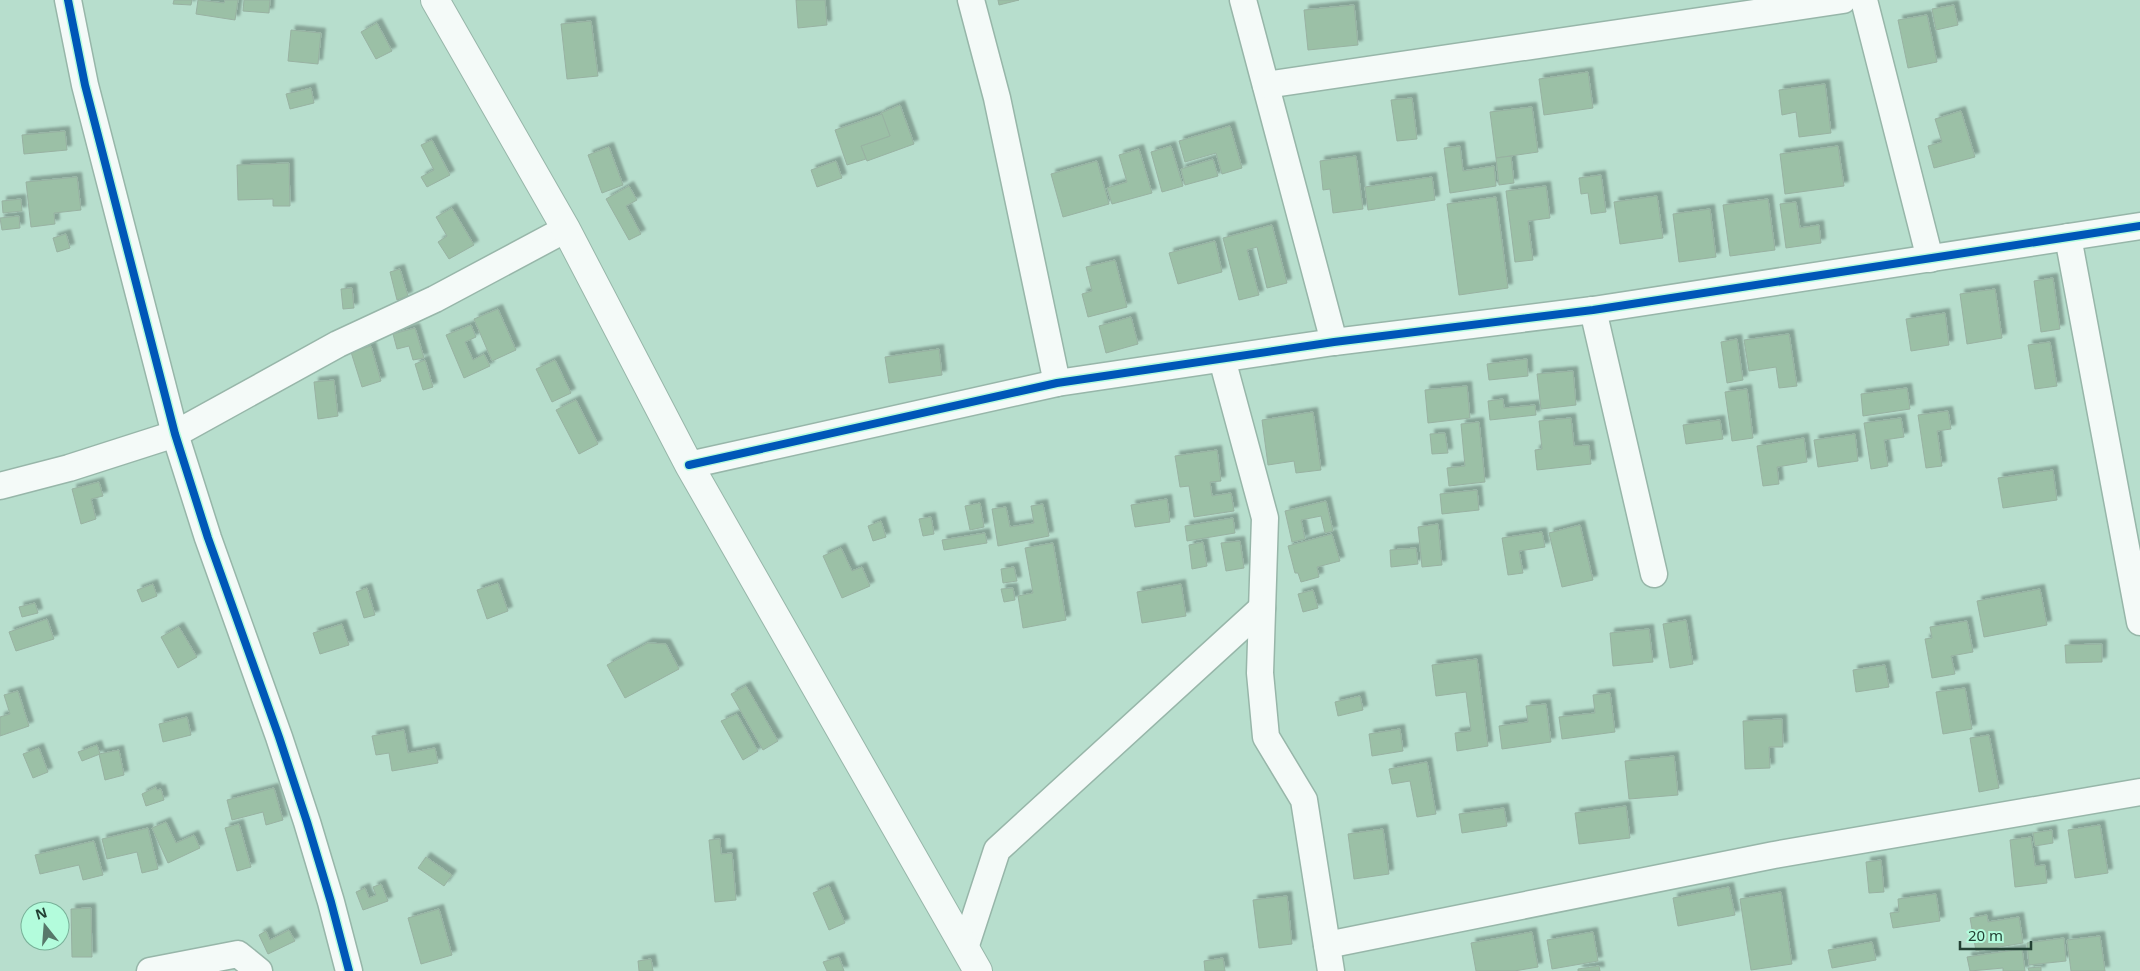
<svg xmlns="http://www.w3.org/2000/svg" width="2140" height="971" font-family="'Noto Sans',sans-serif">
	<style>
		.building { fill: #9bc0a6; stroke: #98b2a2; filter: url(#shadow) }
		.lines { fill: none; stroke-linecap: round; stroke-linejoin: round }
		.minor-casing { stroke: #97b6a9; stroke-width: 29 }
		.major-casing { stroke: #97b6a9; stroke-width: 30 }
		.minor { stroke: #f4faf8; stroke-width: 26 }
		.major { stroke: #f4faf8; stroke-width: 28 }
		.cycleway-casing { stroke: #b3fcdc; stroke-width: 11 }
		.cycleway { stroke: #0057b8; stroke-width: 8 }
	</style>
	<defs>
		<filter id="shadow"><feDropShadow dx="4.5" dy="-4.5" stdDeviation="1" flood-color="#0004"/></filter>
	</defs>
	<rect width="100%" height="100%" fill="#b7decd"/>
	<g class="building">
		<polygon points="174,0 192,0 191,5 173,4"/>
		<polygon points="198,0 224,3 225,0 238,0 235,20 196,14"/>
		<polygon points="244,0 270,0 269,13 243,11"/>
		<polygon points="796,0 825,0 827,25 798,28"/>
		<polygon points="998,0 1019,0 999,5"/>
		<polygon points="1354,5 1358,45 1308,50 1304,10"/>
		<polygon points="1954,5 1958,25 1936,30 1932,9"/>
		<polygon points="1927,15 1937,62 1908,68 1898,20"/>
		<polygon points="591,21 598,76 567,79 561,24"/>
		<polygon points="377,23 392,51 376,59 361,32"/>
		<polygon points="291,30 321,33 318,64 288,61"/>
		<polygon points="1588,72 1593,108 1544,115 1539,79"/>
		<polygon points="1825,84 1831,133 1799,137 1796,112 1782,115 1779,90"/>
		<polygon points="311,88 314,103 290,109 286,94"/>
		<polygon points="1412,98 1417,139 1397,141 1391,100"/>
		<polygon points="900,105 914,144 867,161 861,146 890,136 881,113"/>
		<polygon points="1532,107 1538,152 1496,158 1490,112"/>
		<polygon points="1961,111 1975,157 1934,168 1928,146 1942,142 1935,119"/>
		<polygon points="882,114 890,136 861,146 866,159 847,165 835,130"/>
		<polygon points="1230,126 1242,168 1222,174 1216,153 1185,162 1179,141"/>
		<polygon points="65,131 67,150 24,154 22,135"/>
		<polygon points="432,140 450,175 427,187 421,177 434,170 421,145"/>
		<polygon points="1171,146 1183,186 1162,192 1151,152"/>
		<polygon points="1460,146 1463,171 1494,166 1496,186 1450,193 1444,148"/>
		<polygon points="1838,146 1844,186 1785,194 1780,154"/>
		<polygon points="609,147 623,185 602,193 588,155"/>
		<polygon points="1139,149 1152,193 1112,204 1107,188 1127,182 1119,155"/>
		<polygon points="1356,156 1363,209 1333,213 1330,189 1323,190 1320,161"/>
		<polygon points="1511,156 1514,183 1499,185 1496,158"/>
		<polygon points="1213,159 1218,176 1185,185 1181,169"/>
		<polygon points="836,161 842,178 817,187 811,170"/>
		<polygon points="1097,161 1109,204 1063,217 1051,174"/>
		<polygon points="289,163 290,206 273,206 273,199 238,200 237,165"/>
		<polygon points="1601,175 1606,212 1591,214 1588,193 1581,194 1579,178"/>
		<polygon points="77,177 81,210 54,213 55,224 31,227 26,182"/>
		<polygon points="1432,177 1435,200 1368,210 1365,187"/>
		<polygon points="629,186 637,200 626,206 641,234 629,240 606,199"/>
		<polygon points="1546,186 1550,218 1528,221 1533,260 1515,262 1506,191"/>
		<polygon points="1657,196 1663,238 1620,244 1614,202"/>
		<polygon points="1496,197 1508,288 1459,295 1447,204"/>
		<polygon points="21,199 22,211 3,213 2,201"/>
		<polygon points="1768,199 1775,250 1730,256 1723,205"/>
		<polygon points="1796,202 1800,228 1819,225 1821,243 1786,248 1780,204"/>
		<polygon points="452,208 474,245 449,259 438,242 447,236 436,217"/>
		<polygon points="1710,209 1716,257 1679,262 1673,214"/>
		<polygon points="19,216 20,228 2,230 0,218"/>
		<polygon points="1272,225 1287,283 1267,288 1257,247 1247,250 1259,295 1239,300 1223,238"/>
		<polygon points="66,234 70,248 57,252 53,238"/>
		<polygon points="1215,241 1222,272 1178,284 1169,253"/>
		<polygon points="1115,260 1127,307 1088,317 1082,294 1092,291 1086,267"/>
		<polygon points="400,269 408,296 397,300 390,272"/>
		<polygon points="2053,278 2060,329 2041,332 2034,281"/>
		<polygon points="352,288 354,308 343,309 341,289"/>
		<polygon points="1995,289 2002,338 1967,344 1960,294"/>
		<polygon points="498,309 516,350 492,361 474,319"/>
		<polygon points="1945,313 1949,345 1911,351 1906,319"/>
		<polygon points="1131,317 1138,344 1106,353 1099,326"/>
		<polygon points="471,325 476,337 465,342 473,360 484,354 490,366 464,378 446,335"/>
		<polygon points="415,328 424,358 413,360 409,346 397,349 393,334"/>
		<polygon points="1789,334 1797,386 1779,388 1776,367 1749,371 1744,340"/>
		<polygon points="1737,339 1743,380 1727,383 1721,342"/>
		<polygon points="2050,342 2057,386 2035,389 2028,345"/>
		<polygon points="371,346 381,381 362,387 351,352"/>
		<polygon points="939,349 942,375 889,383 885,357"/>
		<polygon points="1527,359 1528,376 1489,380 1487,364"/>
		<polygon points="425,360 433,387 423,390 415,364"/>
		<polygon points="555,360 571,393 552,402 536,369"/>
		<polygon points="1573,371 1576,405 1541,409 1537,374"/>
		<polygon points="334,380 338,416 318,419 314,382"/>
		<polygon points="1467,386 1470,418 1428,423 1425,390"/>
		<polygon points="1907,388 1910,409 1863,416 1861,394"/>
		<polygon points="1747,389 1753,438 1732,441 1725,392"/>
		<polygon points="1503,399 1504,408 1535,405 1536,415 1490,420 1488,401"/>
		<polygon points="576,400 598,444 579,454 556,410"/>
		<polygon points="1948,411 1951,429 1937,431 1942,466 1926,468 1918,415"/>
		<polygon points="1313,412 1321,470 1296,473 1294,461 1268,465 1262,420"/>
		<polygon points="1571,418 1574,446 1589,445 1591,464 1537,470 1535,450 1542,449 1539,421"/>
		<polygon points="1901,418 1904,437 1884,440 1888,466 1871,469 1864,423"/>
		<polygon points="1720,420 1723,439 1686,444 1683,425"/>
		<polygon points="1479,422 1485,482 1449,486 1447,468 1465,466 1461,424"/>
		<polygon points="1445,433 1448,453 1432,454 1430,434"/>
		<polygon points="1855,434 1858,461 1818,467 1814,440"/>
		<polygon points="1804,438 1807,462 1777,467 1779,484 1763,486 1757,446"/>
		<polygon points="1217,450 1221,481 1210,482 1212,496 1231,493 1234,511 1194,517 1189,486 1180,487 1175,456"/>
		<polygon points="2053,470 2057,500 2003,508 1998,478"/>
		<polygon points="99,482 103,496 91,499 96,519 81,524 72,489"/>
		<polygon points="1477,490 1479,510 1442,514 1440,494"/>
		<polygon points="1167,499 1170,522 1135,527 1131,505"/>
		<polygon points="1326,501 1333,531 1325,533 1321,516 1301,520 1305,539 1292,542 1285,511"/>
		<polygon points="980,503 984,527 970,530 965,506"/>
		<polygon points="1043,504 1049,536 998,546 992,509 1006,507 1010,527 1034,523 1031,506"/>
		<polygon points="931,517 934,534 923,536 919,519"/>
		<polygon points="1233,518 1235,533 1187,541 1185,526"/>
		<polygon points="881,521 886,537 873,541 868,526"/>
		<polygon points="1438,524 1442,565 1422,567 1418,527"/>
		<polygon points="1580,525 1593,580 1562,587 1549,533"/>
		<polygon points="1542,532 1545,547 1519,551 1523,573 1508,575 1502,538"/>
		<polygon points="985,533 987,543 944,550 942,540"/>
		<polygon points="1332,534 1340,561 1317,567 1319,577 1301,582 1298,573 1295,573 1288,546"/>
		<polygon points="1240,541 1244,568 1226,571 1221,543"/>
		<polygon points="1203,542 1207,566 1192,569 1189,545"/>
		<polygon points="1053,543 1066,620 1023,628 1018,596 1033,593 1025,548"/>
		<polygon points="841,548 852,571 862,567 870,586 842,598 823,556"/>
		<polygon points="1416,548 1418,564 1391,567 1390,550"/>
		<polygon points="1014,567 1017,581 1003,583 1001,569"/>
		<polygon points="498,583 508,611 487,619 477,590"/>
		<polygon points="153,584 157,596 142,602 137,590"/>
		<polygon points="1181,584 1186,616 1142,623 1137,592"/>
		<polygon points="367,588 375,615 364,618 356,592"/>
		<polygon points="1013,588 1015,600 1004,602 1001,589"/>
		<polygon points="2040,589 2047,625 1984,637 1977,601"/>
		<polygon points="1313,590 1318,608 1303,612 1298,594"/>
		<polygon points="35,603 38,613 22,617 19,607"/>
		<polygon points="47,619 54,639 16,651 9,632"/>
		<polygon points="1686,620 1693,664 1670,668 1663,624"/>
		<polygon points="1967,621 1973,652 1951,656 1955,674 1932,678 1925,639 1932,638 1930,627"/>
		<polygon points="342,624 349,645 320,654 313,633"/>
		<polygon points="179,627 197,657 178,668 161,637"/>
		<polygon points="1649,629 1653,662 1613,666 1610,633"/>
		<polygon points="648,643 666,644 679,669 625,698 607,665"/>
		<polygon points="2102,644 2102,662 2066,663 2065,645"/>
		<polygon points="1477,659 1488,746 1457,751 1455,733 1471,731 1466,692 1436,696 1432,665"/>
		<polygon points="1885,665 1889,687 1856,692 1853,670"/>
		<polygon points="746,686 778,741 763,750 731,694"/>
		<polygon points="1965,688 1972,729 1943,734 1936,692"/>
		<polygon points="18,691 29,726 0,736 0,717 10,714 4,695"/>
		<polygon points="1610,693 1615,732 1562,739 1559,717 1595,713 1593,695"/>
		<polygon points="1360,696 1363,710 1338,716 1335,702"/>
		<polygon points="1546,704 1551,742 1502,749 1499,726 1528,722 1526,706"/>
		<polygon points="737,714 758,751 743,760 721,721"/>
		<polygon points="187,717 191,735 163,742 159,724"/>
		<polygon points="1782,719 1783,747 1769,747 1770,768 1745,769 1743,721"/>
		<polygon points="1400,729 1403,751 1372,756 1369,734"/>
		<polygon points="404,730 408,753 435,748 438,763 392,771 389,753 376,755 372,736"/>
		<polygon points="1989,735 1999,788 1979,792 1970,738"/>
		<polygon points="97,745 100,754 82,761 78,752"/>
		<polygon points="39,748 48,772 33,778 23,754"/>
		<polygon points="119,750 124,775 105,780 99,754"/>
		<polygon points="1674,756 1678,795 1629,799 1625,761"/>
		<polygon points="1427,762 1436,814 1417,817 1410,781 1392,784 1389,769"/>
		<polygon points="156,787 157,790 161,789 164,800 146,806 142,794"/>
		<polygon points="274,788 283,820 266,825 263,812 232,820 227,800"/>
		<polygon points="1626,806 1630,838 1579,844 1575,813"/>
		<polygon points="1504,808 1507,826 1462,833 1459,814"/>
		<polygon points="166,822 176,843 194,835 200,848 168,863 152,828"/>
		<polygon points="239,824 251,867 237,871 225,828"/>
		<polygon points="2100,825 2108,873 2075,878 2068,830"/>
		<polygon points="148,828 158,869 142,873 137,852 107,859 102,839"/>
		<polygon points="1383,829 1389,874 1354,879 1348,834"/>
		<polygon points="2052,830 2053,843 2035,846 2033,833"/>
		<polygon points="2031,837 2035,866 2045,865 2047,883 2015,887 2010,840"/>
		<polygon points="720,839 721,854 732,853 736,900 715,902 709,840"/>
		<polygon points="94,841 103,875 83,880 79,865 40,874 35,855"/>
		<polygon points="426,857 452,875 444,886 418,868"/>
		<polygon points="1881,860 1884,892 1869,893 1866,862"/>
		<polygon points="381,884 388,901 363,910 356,892 365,888 369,898 376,895 373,887"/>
		<polygon points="829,886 845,923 829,930 813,893"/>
		<polygon points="1729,887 1735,915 1678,926 1673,898"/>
		<polygon points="1781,892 1792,964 1751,970 1740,899"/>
		<polygon points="1936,894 1940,921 1893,928 1890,913 1899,912 1898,899"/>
		<polygon points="1287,896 1292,944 1259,948 1253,900"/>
		<polygon points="91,908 92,957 72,957 71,909"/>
		<polygon points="439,909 452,955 421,964 408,918"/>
		<polygon points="1987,915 1988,922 2019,917 2023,943 1976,951 1970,918"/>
		<polygon points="289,930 295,941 268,954 259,935 266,931 270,940"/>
		<polygon points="1532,932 1538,967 1514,971 1476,971 1471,943"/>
		<polygon points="1593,932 1598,961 1552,969 1547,940"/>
		<polygon points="2100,936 2105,971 2071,971 2067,940"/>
		<polygon points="2064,938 2066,961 2029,965 2027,943"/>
		<polygon points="1872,942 1876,960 1832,968 1828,950"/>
		<polygon points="2022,949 2025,971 2003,971 2003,968 1970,971 1967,957"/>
		<polygon points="839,957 844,971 827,971 823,962"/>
		<polygon points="1223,958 1225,971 1205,971 1204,961"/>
		<polygon points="651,959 653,971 639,971 638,961"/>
		<polygon points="1599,966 1600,971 1578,971 1578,969"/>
		<polygon points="2041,967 2041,971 2029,971 2028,968"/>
	</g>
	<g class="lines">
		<defs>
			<g id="minor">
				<polyline points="68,0 85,85 175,434 208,538 279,737 307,822 331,902 349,971"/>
				<polyline points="971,0 997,98 1057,383"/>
				<polyline points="1243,0 1334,342"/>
				<polyline points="1864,0 1930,259"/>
				<polyline points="1266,85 1843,0"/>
				<polyline points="2068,237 2140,622"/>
				<polyline points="1593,310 1654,574"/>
				<polyline points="1222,359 1265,518 1260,673 1266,737 1304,800 1331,971"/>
				<polyline points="689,465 1057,383 1334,342 1593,310 2140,226"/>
				<polyline points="0,486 69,468 175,434 338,344 435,299 566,229"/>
				<polyline points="1327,945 1774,855 2140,792"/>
				<polyline points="965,948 997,850 1262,608"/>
				<polyline points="150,971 238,954 259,971"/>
			</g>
			<polyline id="major" points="435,0 566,229 689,465 978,971"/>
		</defs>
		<use href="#minor" class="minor-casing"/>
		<use href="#major" class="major-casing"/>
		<use href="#minor" class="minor"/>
		<use href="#major" class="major"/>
		<defs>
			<g id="cycleway">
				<polyline points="68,0 85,85 175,434 208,538 279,737 307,822 331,902 349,971"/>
				<polyline points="689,465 1057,383 1334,342 1593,310 2140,226"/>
			</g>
		</defs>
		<use href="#cycleway" class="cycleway-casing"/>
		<use href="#cycleway" class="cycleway"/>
	</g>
	<g transform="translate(45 926) rotate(343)"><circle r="24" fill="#b3fcdc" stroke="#79b199"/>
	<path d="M0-4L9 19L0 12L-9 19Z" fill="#57786a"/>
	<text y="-8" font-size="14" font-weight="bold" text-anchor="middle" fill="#234134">N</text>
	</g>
	<path d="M1960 941v8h71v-8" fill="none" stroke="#234134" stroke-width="2.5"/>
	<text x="1968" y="941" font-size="15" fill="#234134" stroke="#b3fcdc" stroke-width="4" paint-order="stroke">20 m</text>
</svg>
